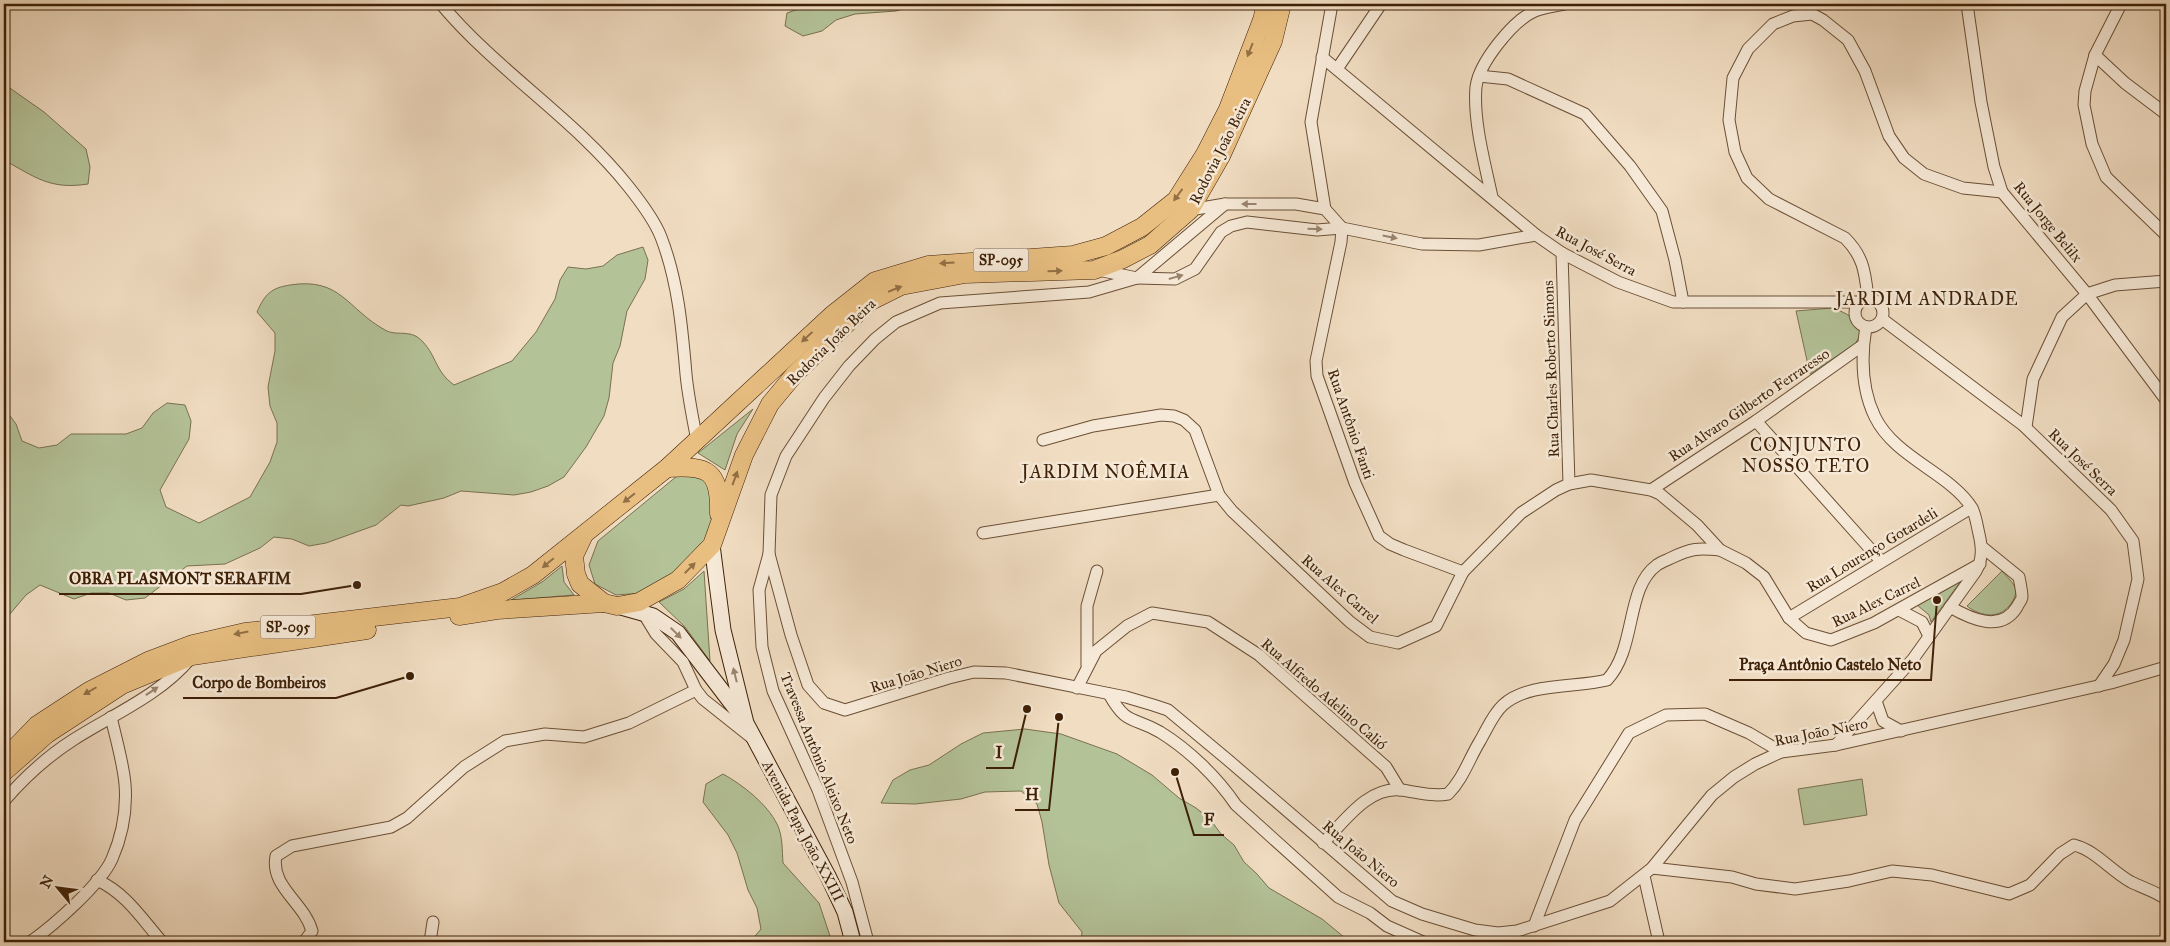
<svg xmlns="http://www.w3.org/2000/svg" width="2170" height="946" font-family="'IM FELL Great Primer',serif">
	<style>
		.green { fill: #b4c298; stroke: #79714f }
		.lines { fill: none; stroke-linecap: round; stroke-linejoin: round }
		.street-casing { stroke: #6b4f35; stroke-width: 13 }
		.secondary-casing { stroke: #3e2006; stroke-width: 17 }
		.primary-casing { stroke: #3e2006; stroke-width: 19 }
		.street { stroke: #f6e9d7; stroke-width: 11 }
		.secondary { stroke: #f6e9d7; stroke-width: 15 }
		.primary { stroke: #e8be81; stroke-width: 18 }
		.oneway { fill: #936f44 }
		.oneway2 { fill: #9a846e }
		.labels { text-anchor: middle; stroke-width: 5; stroke-linejoin: round; paint-order: stroke }
		.shield { fill: #f6e9d7; stroke: #755c45; stroke-width: 1 }
		.shield-label { font-size: 14px; font-weight: bold; fill: #3e2006 }
		.street-label { font-size: 15px; fill: #3e2006; stroke: #f6e9d7 }
		.quarter-label { font-size: 18px; letter-spacing: 1px; fill: #3e2006; stroke: #f6e9d7 }
		.leader { fill: none; stroke: #3e2006; stroke-width: 2 }
		.callout-dot { fill: #3e2006; stroke: #f6e9d7; stroke-width: 2 }
		.callout-label { font-size: 16px; text-anchor: middle; font-weight: bold; fill: #3e2006; stroke: #f6e9d7; stroke-width: 5; stroke-linejoin: round; paint-order: stroke }
	</style>
	<rect width="100%" height="100%" fill="#f1ddc2"/>
	<filter id="stains"><feTurbulence type="fractalNoise" baseFrequency=".004" numOctaves="4"/><feColorMatrix values="0 0 0 0 .2 0 0 0 0 .09 0 0 0 0 .02 0 0 0 .5 -.17"/></filter>
	<radialGradient id="worn" r=".72"><stop offset=".6" stop-color="#630" stop-opacity="0"/><stop offset="1" stop-color="#630" stop-opacity=".3"/></radialGradient>
	<g class="green">
		<polygon points="813,4 921,4 896,11 855,14 836,20 822,31 803,36 785,26 787,13"/>
		<path d="M4 84 44 112 86 149 90 167 88 184C50 190 35 177 4 160Z"/>
		<path d="M643 247 648 260 645 279 627 311 620 346 613 363 609 398 604 416 586 447 564 477 548 486 531 492 514 495 461 491 444 498 408 506 401 505 376 525 326 543 309 546 292 539 274 537 260 548 225 564 187 566 145 598 126 600 109 593H91L74 599 40 585 26 595 4 621V408L16 424 22 441 39 448 57 445 71 434H126L142 428 153 413 167 403 185 405 191 421 189 439 160 490 166 507 199 523 250 497 270 462 277 442V423L270 406 268 387 275 351V333L257 312C265 294 271 288 290 285 341 277 347 309 385 330 397 337 411 328 423 342 437 357 435 371 454 385L512 361 536 332 555 299 560 280 568 267 586 269 603 266 617 255Z"/>
		<path d="M1832 308C1847 313 1857 318 1861 334L1855 344 1810 374 1796 311Z"/>
		<polygon points="753,409 737,434 725,470 698,453"/>
		<polygon points="677,476 698,476 715,485 720,504 701,550 674,578 642,593 616,595 595,584 589,565 598,541"/>
		<polygon points="562,566 564,582 574,595 511,600 542,582"/>
		<polygon points="704,571 710,661 685,627 659,602 684,589"/>
		<path d="M2002 571C2006 576 2012 581 2015 587 2017 591 2015 598 2012 602 2001 620 1981 617 1967 606Z"/>
		<polygon points="1963,578 1931,622 1929,615 1917,605"/>
		<polygon points="1025,729 1061,734 1117,754 1152,775 1179,798 1196,808 1210,819 1221,834 1234,845 1244,862 1257,874 1269,888 1322,919 1350,942 1081,942 1082,932 1059,903 1049,865 1042,822 1037,804 1021,791 985,792 961,799 915,804 881,803 893,780 910,770 929,765 961,744 983,733"/>
		<path d="M723 774C743 785 767 804 777 824 783 836 782 851 783 863L819 903 832 942H750L761 929 757 908 748 890 737 853 728 835 703 802 706 784Z"/>
		<polygon points="1862,779 1867,815 1804,825 1798,789"/>
	</g>
	<g class="lines">
		<defs>
			<g id="street">
				<path d="M441 4C497 71 574 118 628 186 640 201 654 219 661 237 678 281 682 327 686 374 688 396 693 419 697 441"/>
				<polyline points="1967,4 1981,102 1994,167 2002,192 2087,294 2166,400"/>
				<polyline points="2121,4 2095,55 2085,91 2084,105 2092,144 2106,177 2166,235"/>
				<polyline points="2095,55 2125,83 2166,114"/>
				<polyline points="1322,57 1536,235 1562,253 1618,282 1673,302 1859,302"/>
				<polyline points="1337,69 1381,4"/>
				<polyline points="1479,76 1508,79 1585,114 1630,166 1662,211 1675,260 1683,302"/>
				<path d="M1492 197C1485 164 1473 121 1476 87 1479 63 1513 20 1535 11 1545 7 1556 6 1565 4"/>
				<polyline points="1325,209 1311,122 1332,4"/>
				<polyline points="1190,210 1225,204 1296,204 1325,209 1342,228"/>
				<polyline points="1342,228 1341,242 1316,361 1317,376 1355,483 1379,536 1390,544 1404,550 1463,572"/>
				<polyline points="1562,253 1569,484"/>
				<polyline points="1098,270 1137,278 1175,279 1195,269 1221,232 1231,226 1247,222 1317,230 1342,228 1422,244 1479,245 1536,235"/>
				<path d="M1868 298C1865 273 1864 257 1845 238L1769 199 1747 178 1735 152 1729 120 1733 78 1748 49 1773 24 1793 16 1812 14 1823 20 1848 40 1865 71 1889 136 1904 158 1924 174 1963 188 2002 192"/>
				<circle cx="1869" cy="313" r="14"/>
				<polyline points="1882,319 2023,425 2111,510 2133,541 2138,579 2124,640 2114,664 2099,686"/>
				<polyline points="1756,421 1881,561"/>
				<polyline points="2026,427 2033,379 2062,317 2087,294 2115,285 2166,281"/>
				<polyline points="1043,440 1093,426 1161,415 1174,416 1184,420 1195,430 1219,495 1232,511 1350,622 1370,637 1398,643 1436,626 1463,572 1521,513 1556,490 1569,484 1591,480 1651,490 1660,494 1697,525 1720,550 1746,563 1764,577 1789,618 1806,633 1831,640 1874,623 1980,564"/>
				<polyline points="1651,490 1756,421 1863,345"/>
				<polyline points="983,533 1219,495"/>
				<polyline points="769,554 791,635 808,685 824,703 845,710 949,678 974,672 1006,673 1126,697 1153,705 1168,710 1228,760 1392,901 1422,914 1475,930 1498,933 1517,931 1610,901 1652,868 1712,795 1734,777 1755,764 1781,752 1836,745 2111,683 2166,667"/>
				<path d="M1950 607C1971 619 2001 633 2017 607 2018 604 2022 600 2022 597 2022 591 2020 583 2019 577L1982 547"/>
				<polyline points="1899,610 1922,622 1929,636"/>
				<polyline points="642,611 656,634 683,662 696,690"/>
				<polyline points="1789,618 1971,508"/>
				<polyline points="1087,665 1087,606 1097,571"/>
				<polyline points="1077,688 1096,651 1127,626 1152,613 1208,622 1259,655 1386,767 1400,790"/>
				<path d="M1109 694C1127 726 1132 716 1160 732 1189 750 1217 777 1236 805L1338 897 1370 913 1387 926 1423 942"/>
				<polyline points="1876,701 1883,721 1901,731"/>
				<path d="M1836 745 1913 659 1976 571C1983 559 1982 547 1979 534 1977 526 1976 516 1972 508 1950 473 1895 458 1875 417 1861 388 1861 357 1866 327"/>
				<path d="M4 801C23 779 48 756 73 740 112 715 160 695 190 659"/>
				<path d="M1323 843C1344 822 1368 786 1401 790 1417 792 1432 797 1448 794 1463 779 1469 759 1480 741 1487 729 1493 714 1503 705 1528 682 1576 688 1607 680 1637 648 1625 588 1657 565 1661 562 1667 560 1671 558 1692 548 1698 548 1720 550"/>
				<path d="M1652 868 1732 877 1756 884 1795 889 1849 881 1892 871 1932 875 2009 894 2030 885 2060 854 2074 845C2095 850 2111 871 2131 882 2143 888 2155 891 2166 899"/>
				<polyline points="1644,876 1659,942"/>
				<path d="M97 880C126 893 142 919 162 942"/>
				<polyline points="1534,926 1575,820 1629,733 1666,715 1705,714 1749,733 1781,752"/>
				<path d="M30 942C53 926 101 884 112 859 122 836 127 809 125 784 123 762 116 739 111 717"/>
				<path d="M304 942 312 931C304 902 270 887 276 856L292 846 391 827 407 818 464 767 505 741 545 734 584 737 629 723 696 690 703 699 752 738"/>
				<polyline points="430,942 433,922"/>
				<polyline points="868,942 852,882 818,790 773,691 762,647 759,590 769,554 771,495 786,456 824,398 849,366 875,339 896,322 940,303 1089,292 1137,278 1225,204"/>
			</g>
			<g id="secondary">
				<polyline points="712,545 723,630 746,723 828,876 845,912 853,942"/>
				<polyline points="621,607 653,616 678,633 742,717"/>
			</g>
			<g id="primary">
				<path d="M667 468C708 465 720 470 719 514"/>
				<polyline points="583,537 574,556 576,574 580,584 604,603 617,606 639,602 678,580 712,545 744,455 770,404 794,375 869,302 901,286 965,274 1094,270 1123,259 1150,245 1190,210 1221,156 1273,41 1282,4"/>
				<polyline points="459,616 497,610 604,603"/>
				<polyline points="4,759 37,725 89,691 148,661 193,644 245,632 460,607 503,592 533,575 667,468 832,315 875,281 928,265 1073,255 1106,246 1142,227 1176,200 1205,154 1228,109 1262,20 1266,4"/>
				<polyline points="4,772 47,734 122,685 192,656 367,630"/>
			</g>
		</defs>
		<use href="#street" class="street-casing"/>
		<use href="#secondary" class="secondary-casing"/>
		<use href="#primary" class="primary-casing"/>
		<use href="#street" class="street"/>
		<use href="#secondary" class="secondary"/>
		<use href="#primary" class="primary"/>
	</g>
	<defs><path id="oneway-solid" d="M-6-.8H1V-3.2L6.5 0L1 3.2V.8H-6Z" transform="scale(1.25)"/></defs>
	<g class="oneway">
		<use href="#oneway-solid" transform="translate(1250 50) rotate(111)"/>
		<use href="#oneway-solid" transform="translate(1178 195) rotate(126)"/>
		<use href="#oneway-solid" transform="translate(947 263) rotate(176)"/>
		<use href="#oneway-solid" transform="translate(1055 271) rotate(-2)"/>
		<use href="#oneway-solid" transform="translate(895 289) rotate(-22)"/>
		<use href="#oneway-solid" transform="translate(807 337) rotate(137)"/>
		<use href="#oneway-solid" transform="translate(735 478) rotate(-70)"/>
		<use href="#oneway-solid" transform="translate(629 498) rotate(142)"/>
		<use href="#oneway-solid" transform="translate(548 563) rotate(140)"/>
		<use href="#oneway-solid" transform="translate(690 568) rotate(-45)"/>
		<use href="#oneway-solid" transform="translate(241 633) rotate(169)"/>
		<use href="#oneway-solid" transform="translate(90 691) rotate(150)"/>
	</g>
	<g class="oneway2">
		<use href="#oneway-solid" transform="translate(1249 204) rotate(-180)"/>
		<use href="#oneway-solid" transform="translate(1315 229) rotate(2)"/>
		<use href="#oneway-solid" transform="translate(1390 237) rotate(11)"/>
		<use href="#oneway-solid" transform="translate(1176 277) rotate(-16)"/>
		<use href="#oneway-solid" transform="translate(676 633) rotate(45)"/>
		<use href="#oneway-solid" transform="translate(735 675) rotate(-104)"/>
		<use href="#oneway-solid" transform="translate(152 691) rotate(-34)"/>
	</g>
	<g class="labels">
		<g class="shield">
			<rect x="973.5" y="248.5" width="55" height="23" rx="4"/>
			<rect x="260.5" y="615.5" width="55" height="23" rx="4"/>
		</g>
		<g class="shield-label">
			<text x="1001" y="265">SP-095</text>
			<text x="288" y="632">SP-095</text>
		</g>
		<g class="street-label">
			<text transform="translate(1220 151) rotate(-63)" y="5">Rodovia João Beira</text>
			<text transform="translate(2048 222) rotate(51)" y="5">Rua Jorge Belilx</text>
			<text transform="translate(1596 251) rotate(28)" y="5">Rua José Serra</text>
			<text transform="translate(831 342) rotate(-44)" y="5">Rodovia João Beira</text>
			<text transform="translate(1551 369) rotate(-92)" y="5">Rua Charles Roberto Simons</text>
			<text transform="translate(1749 405) rotate(-34)" y="5">Rua Alvaro Gilberto Ferraresso</text>
			<text transform="translate(1351 424) rotate(71)" y="5">Rua Antônio Fanti</text>
			<text transform="translate(2083 462) rotate(44)" y="5">Rua José Serra</text>
			<text transform="translate(1872 550) rotate(-31)" y="5">Rua Lourenço Gotardeli</text>
			<text transform="translate(1340 589) rotate(41)" y="5">Rua Alex Carrel</text>
			<text transform="translate(1876 602) rotate(-26)" y="5">Rua Alex Carrel</text>
			<text transform="translate(916 674) rotate(-17)" y="5">Rua João Niero</text>
			<text transform="translate(1324 694) rotate(41)" y="5">Rua Alfredo Adelino Calió</text>
			<text transform="translate(1821 732) rotate(-11)" y="5">Rua João Niero</text>
			<text transform="translate(819 758) rotate(68)" y="5">Travessa Antônio Aleixo Neto</text>
			<text transform="translate(803 831) rotate(62)" y="5">Avenida Papa João XXIII</text>
			<text transform="translate(1361 854) rotate(40)" y="5">Rua João Niero</text>
		</g>
		<g class="quarter-label">
			<text x="1927" y="305">JARDIM ANDRADE</text>
			<text x="1806" y="451">CONJUNTO<tspan x="1806" dy="21">NOSSO TETO</tspan></text>
			<text x="1106" y="478">JARDIM NOÊMIA</text>
		</g>
	</g>
	<path class="leader" d="M357 585L301 594H59M1937 600L1931 680H1729M410 676L336 698H183M1027 709L1013 768H986M1059 717L1049 810H1015M1175 772L1194 835H1224"/>
	<g class="callout-dot">
		<circle cx="357" cy="585" r="5"/>
		<circle cx="1937" cy="600" r="5"/>
		<circle cx="410" cy="676" r="5"/>
		<circle cx="1027" cy="709" r="5"/>
		<circle cx="1059" cy="717" r="5"/>
		<circle cx="1175" cy="772" r="5"/>
	</g>
	<g class="callout-label">
		<text x="180" y="584">OBRA PLASMONT SERAFIM</text>
		<text x="1830" y="670">Praça Antônio Castelo Neto</text>
		<text x="259" y="688">Corpo de Bombeiros</text>
		<text x="999" y="758">I</text>
		<text x="1032" y="800">H</text>
		<text x="1209" y="825">F</text>
	</g>
	<rect width="2170" height="946" fill="none" stroke="#f1ddc2" stroke-width="20"/>
	<rect x="5" y="5" width="2160" height="936" fill="none" stroke="#3e2006" stroke-width="2.5"/>
	<rect x="10" y="10" width="2150" height="926" fill="none" stroke="#3e2006"/>
	<g transform="translate(58 888) rotate(299)" stroke="#f6e9d7" stroke-width="4" paint-order="stroke">
	<path d="M0-4L9 19L0 12L-9 19Z" fill="#3e2006"/>
	<text y="-8" font-size="14" font-weight="bold" text-anchor="middle" fill="#3e2006">N</text>
	</g>
	<rect width="100%" height="100%" filter="url(#stains)"/>
	<rect width="100%" height="100%" fill="url(#worn)"/>
</svg>
